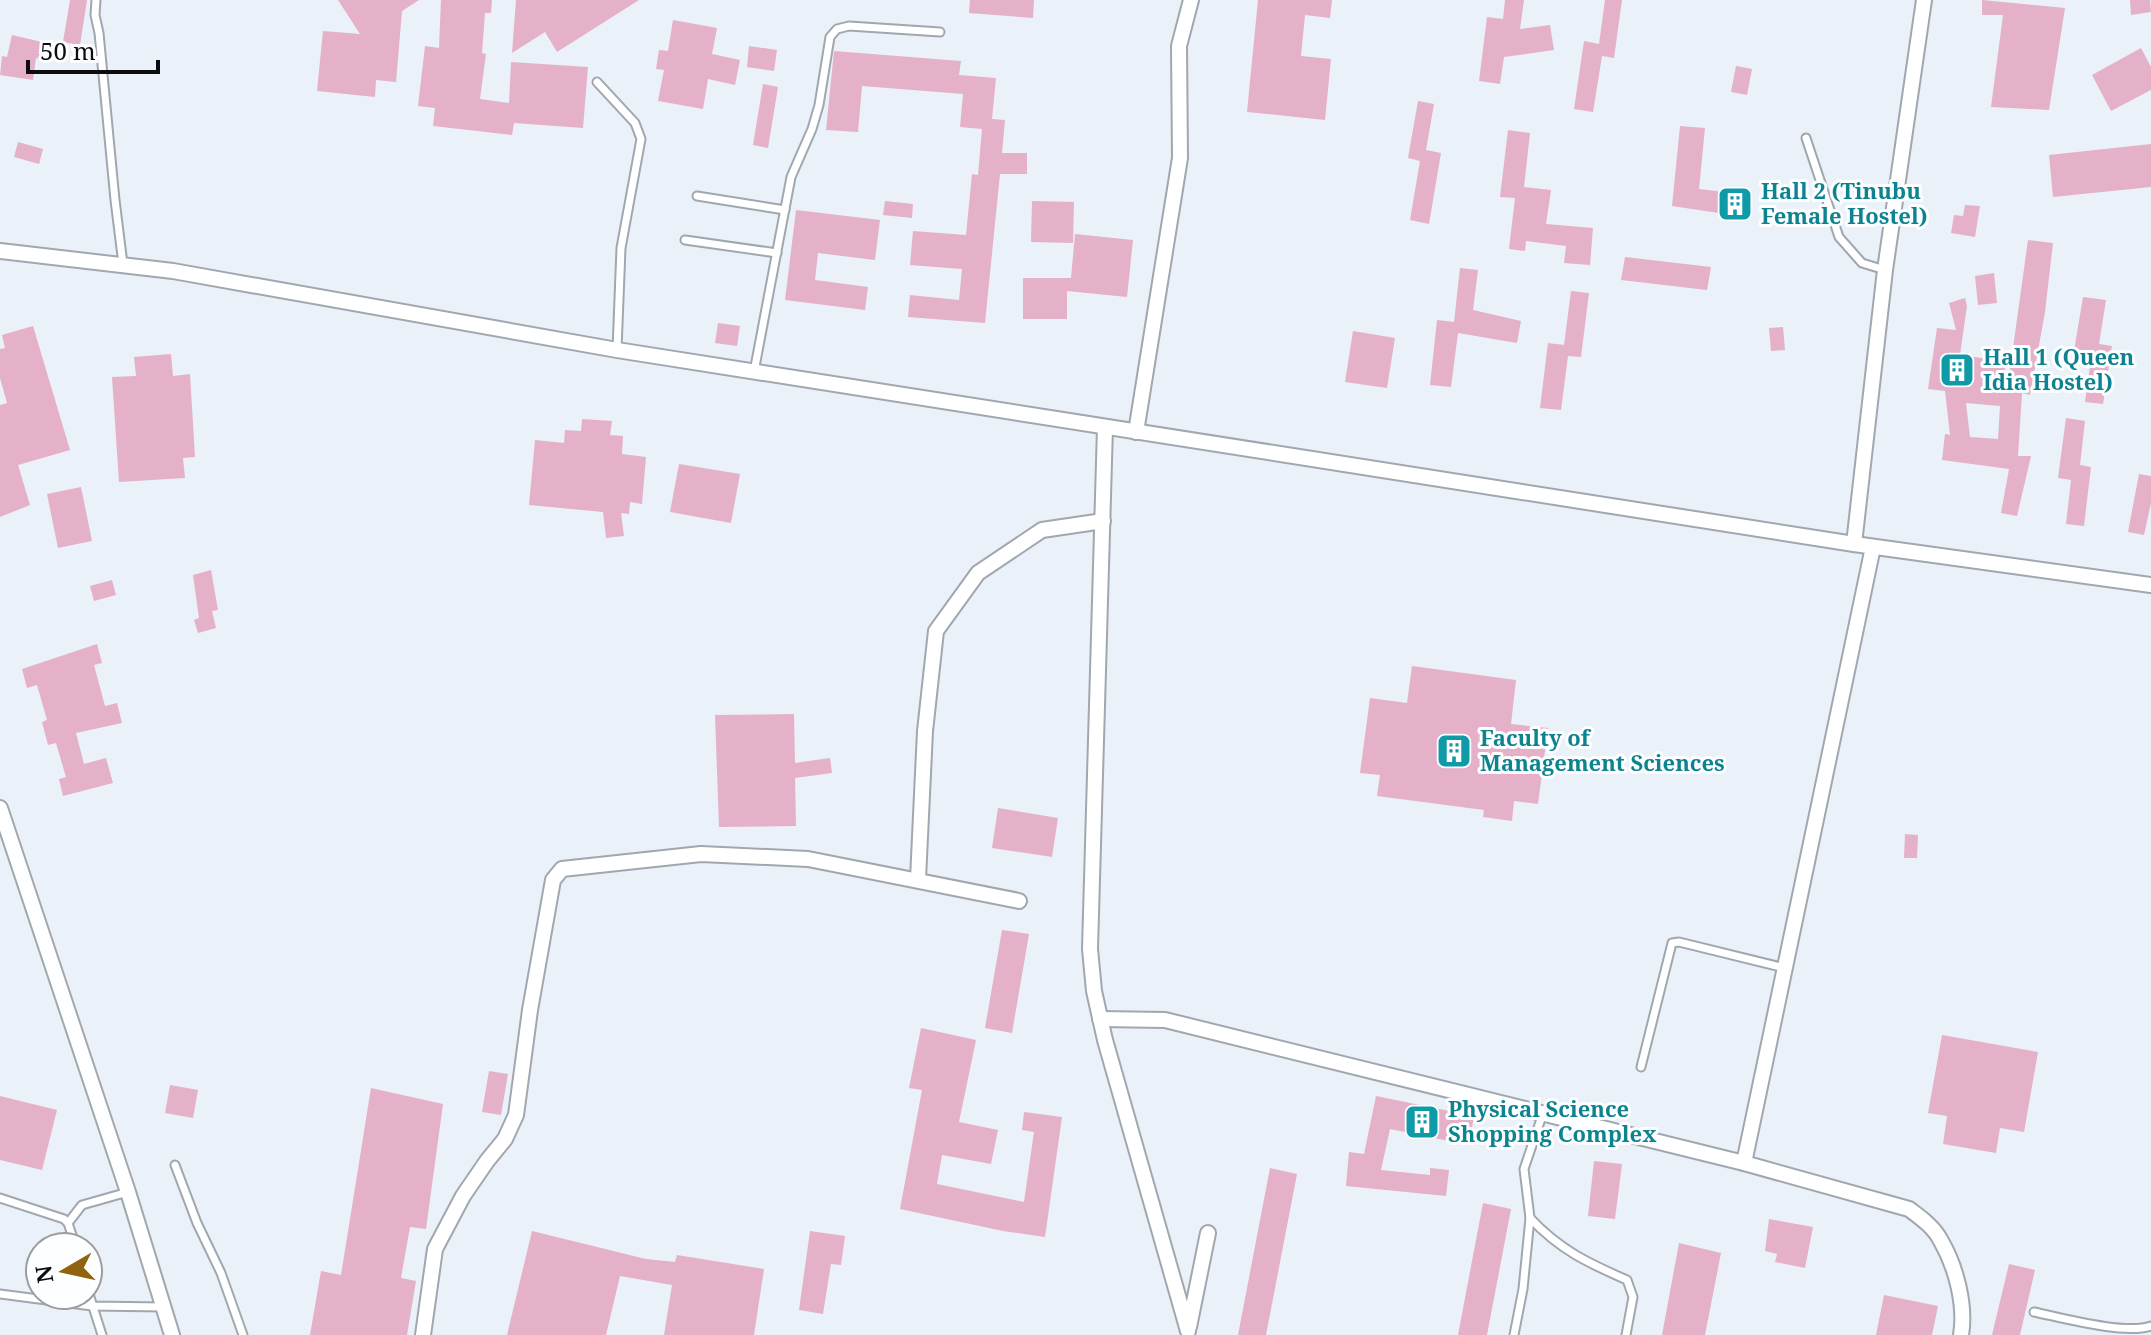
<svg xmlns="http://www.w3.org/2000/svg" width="2151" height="1335" font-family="'Noto Serif',serif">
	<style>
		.building { fill: #e4b1c8; fill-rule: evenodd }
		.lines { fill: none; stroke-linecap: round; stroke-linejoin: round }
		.service-casing { stroke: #a1a7ae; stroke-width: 11 }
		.minor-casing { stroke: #a1a7ae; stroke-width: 18 }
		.service { stroke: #fff; stroke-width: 7 }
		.minor { stroke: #fff; stroke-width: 14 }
		.labels { text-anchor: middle; stroke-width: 6; stroke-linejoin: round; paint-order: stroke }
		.culture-label { font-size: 22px; font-weight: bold; fill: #0d838f; stroke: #fcfeff; text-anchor: start }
	</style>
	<rect width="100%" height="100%" fill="#eaf1f8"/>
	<g class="building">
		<polygon points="70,0 87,0 80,45 63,42"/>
		<polygon points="338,0 419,0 402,11 396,82 376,80 375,97 317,91 323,31 360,34"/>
		<polygon points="441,0 492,0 491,13 485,13 482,53 486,54 480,99 509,103 511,62 588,67 583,128 514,123 512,135 433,126 435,108 418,106 425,46 439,48"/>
		<polygon points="516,0 639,0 557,52 545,32 512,53"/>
		<polygon points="970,0 1034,0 1033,18 969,13"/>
		<polygon points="1258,0 1332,0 1330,18 1305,15 1301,56 1331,59 1325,120 1247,112"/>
		<polygon points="1505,0 1524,0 1520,29 1550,25 1554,50 1504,57 1500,84 1479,81 1487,17 1503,19"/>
		<polygon points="1605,0 1622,0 1614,58 1602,56 1593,112 1574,109 1584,41 1599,44"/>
		<polygon points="1982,0 2065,8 2049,110 1991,107 2003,15 1982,15"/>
		<polygon points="2130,0 2150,0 2151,12 2131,15"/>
		<polygon points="673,20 717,28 712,54 740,60 735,85 708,79 703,109 658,101 664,70 656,69 659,50 668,51"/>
		<polygon points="12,35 46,43 43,60 36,58 33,80 0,75 2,56 7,57"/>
		<polygon points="749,46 777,50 774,71 747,67"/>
		<polygon points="2141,48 2151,67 2151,90 2111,111 2092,75"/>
		<polygon points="834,51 961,61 959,75 996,78 992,119 1005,120 1002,153 1027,153 1027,174 1000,174 985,323 908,317 910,295 959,300 962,269 910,265 913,231 966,235 972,174 978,175 982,129 960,127 963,94 862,86 858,132 826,130"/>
		<polygon points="1736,66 1752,69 1747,95 1731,92"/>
		<polygon points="763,84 778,87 768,148 753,145"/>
		<polygon points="1418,101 1434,104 1426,150 1441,153 1429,224 1410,220 1420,161 1408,158"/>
		<polygon points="1680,126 1705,128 1699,189 1748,195 1745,217 1672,206"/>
		<polygon points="1508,130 1530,133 1524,187 1551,190 1546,224 1593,228 1590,265 1564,263 1566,246 1526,241 1525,251 1509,249 1515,198 1500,197"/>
		<polygon points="18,142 43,149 39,164 14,157"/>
		<polygon points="2151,144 2151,187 2053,197 2049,155"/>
		<polygon points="885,201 913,204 912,218 883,215"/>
		<polygon points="1032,201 1074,202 1073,243 1031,242"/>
		<polygon points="1965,205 1980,206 1975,237 1951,233 1954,215 1963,216"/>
		<polygon points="796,210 880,220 875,260 818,253 815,280 868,287 865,310 785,300"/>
		<polygon points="1075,234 1133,240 1127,297 1067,291 1067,319 1023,319 1023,278 1071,278"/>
		<path d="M2028 240 2053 243 2045 312 2030 395 2022 393 2018 456H2031L2017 516 2001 513 2009 469 1942 460 1945 434 1950 435 1945 391 1928 389 1937 328 1956 330 1949 303 1965 298 1967 306 1960 355 2004 361 2006 377H2009ZM1966 403 2000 406 1998 439 1970 437Z"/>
		<polygon points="1625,257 1711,267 1707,290 1621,280"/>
		<polygon points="1460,268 1478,270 1473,310 1521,321 1517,343 1458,333 1451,387 1430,385 1437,320 1454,322"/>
		<polygon points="1994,273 1997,303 1978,305 1975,276"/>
		<polygon points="1571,291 1589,293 1581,357 1568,356 1561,410 1540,408 1548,343 1564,345"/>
		<polygon points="2083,297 2106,300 2099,344 2112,346 2103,404 2085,402 2091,359 2073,357"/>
		<polygon points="718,323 740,326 737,346 715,343"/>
		<polygon points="33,326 70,450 18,465 30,505 0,517 0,405 7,403 0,378 0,349 5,348 2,335"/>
		<polygon points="1783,327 1785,350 1771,351 1769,328"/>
		<polygon points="1353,331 1395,338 1387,388 1345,382"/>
		<polygon points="171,354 173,376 190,374 195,457 183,458 185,478 119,482 112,377 136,376 134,357"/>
		<polygon points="2066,418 2085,421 2080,465 2091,467 2084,526 2066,524 2071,480 2058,478"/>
		<polygon points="582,419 612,421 610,435 623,436 622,454 646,457 642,504 630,502 629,514 621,513 624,536 606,538 603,512 529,505 535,440 564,443 565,430 581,431"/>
		<polygon points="679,464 740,474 731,523 670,512"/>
		<polygon points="2139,474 2151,476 2151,503 2144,535 2128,532"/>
		<polygon points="81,487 92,541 58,548 47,494"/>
		<polygon points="211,570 218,610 212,611 216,628 198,633 194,620 199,618 193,575"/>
		<polygon points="112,580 116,595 94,601 90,586"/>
		<polygon points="97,644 102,663 94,665 105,706 117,703 122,723 76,733 84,764 106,758 113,783 63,796 59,779 66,777 56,743 48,745 42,722 47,720 37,685 27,688 22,669"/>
		<polygon points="1412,666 1516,680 1511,724 1548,728 1538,804 1514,801 1512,821 1483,817 1484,810 1377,796 1380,775 1360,773 1370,698 1407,703"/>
		<polygon points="794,714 795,763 830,758 832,773 795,778 796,826 719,827 715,715"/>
		<polygon points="998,808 1058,818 1052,857 992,848"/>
		<polygon points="1905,834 1918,835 1917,858 1904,858"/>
		<polygon points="1002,930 1029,934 1012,1033 985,1028"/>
		<polygon points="921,1028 976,1040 959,1122 998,1130 991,1164 942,1155 937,1184 1024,1202 1034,1132 1022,1130 1024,1112 1062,1117 1045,1237 1003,1231 900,1209 922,1090 909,1088"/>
		<polygon points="1942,1035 2038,1052 2024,1132 2000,1128 1996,1153 1943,1144 1947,1116 1928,1113"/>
		<polygon points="489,1071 508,1074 501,1115 482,1112"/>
		<polygon points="170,1085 198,1090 193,1118 165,1113"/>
		<polygon points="371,1088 443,1104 426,1229 410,1227 401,1278 416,1281 407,1335 310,1335 321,1271 341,1275"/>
		<polygon points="0,1096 57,1110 42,1170 0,1160"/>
		<polygon points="1376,1096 1474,1116 1469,1145 1390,1129 1381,1170 1430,1175 1430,1168 1449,1170 1446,1196 1346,1186 1349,1152 1364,1154"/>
		<polygon points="1594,1161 1622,1164 1615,1219 1588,1216"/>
		<polygon points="1270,1168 1297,1174 1266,1335 1238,1335"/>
		<polygon points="1483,1203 1511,1209 1487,1335 1458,1335"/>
		<polygon points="1769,1219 1813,1227 1805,1268 1775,1262 1777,1254 1765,1251"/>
		<polygon points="532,1231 646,1259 675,1262 677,1255 764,1269 754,1335 664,1335 672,1285 620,1276 606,1335 507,1335"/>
		<polygon points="810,1231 845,1236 841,1265 831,1264 823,1314 799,1310"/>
		<polygon points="1679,1243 1721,1253 1705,1335 1662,1335"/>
		<polygon points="2009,1264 2035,1270 2020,1335 1992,1335"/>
		<polygon points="1884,1295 1938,1306 1932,1335 1876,1335"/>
	</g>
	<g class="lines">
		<defs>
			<g id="service">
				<polyline points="96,0 95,15 99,33 115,200 123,264"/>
				<polyline points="597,82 635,123 641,139 621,248 617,350"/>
				<polyline points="1806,138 1839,237 1862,263 1885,270"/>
				<polyline points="697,196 785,210"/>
				<polyline points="685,240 777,253"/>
				<polyline points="754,372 791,177 812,129 819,105 830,37 837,29 849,26 940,32"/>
				<polyline points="1641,1067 1672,943 1679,942 1785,968"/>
				<polyline points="175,1165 197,1223 221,1273 243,1335"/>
				<polyline points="0,1198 64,1219 68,1223 76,1247"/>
				<path d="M1530 1218C1560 1250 1588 1263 1627 1280L1633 1297 1626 1335"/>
				<polyline points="68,1223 82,1205 128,1192"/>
				<polyline points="88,1291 102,1335"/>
				<polyline points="0,1294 92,1306 164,1307"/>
				<path d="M2034 1312C2063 1318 2125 1335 2151 1326"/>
				<polyline points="1514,1335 1523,1289 1530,1218 1524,1169 1543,1113"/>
			</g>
			<g id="minor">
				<polyline points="0,251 173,271 617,350 1854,544 2151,585"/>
				<polyline points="1105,427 1090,949 1094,991 1105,1040 1188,1331"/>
				<polyline points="1136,432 1180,158 1179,46 1191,0"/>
				<polyline points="1854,544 1885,270 1924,0"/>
				<polyline points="0,808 128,1192 172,1335"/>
				<polyline points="918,879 925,731 936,631 978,573 1042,530 1103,521"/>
				<path d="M1100 1019 1165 1020 1744 1163 1909 1209C1921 1218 1934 1227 1941 1241 1956 1267 1966 1305 1961 1335"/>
				<polyline points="1744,1163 1873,547"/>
				<polyline points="1189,1327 1208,1233"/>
				<polyline points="423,1335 435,1249 463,1196 487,1161 505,1139 516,1115 530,1010 553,880 562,869 701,854 808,859 1019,901"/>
			</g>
		</defs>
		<use href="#service" class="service-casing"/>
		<use href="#minor" class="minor-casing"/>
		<use href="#service" class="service"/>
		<use href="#minor" class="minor"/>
	</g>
	<defs>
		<symbol id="building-square" viewBox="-11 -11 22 22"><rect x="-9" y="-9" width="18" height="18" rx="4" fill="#0f9aa8" stroke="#fcfeff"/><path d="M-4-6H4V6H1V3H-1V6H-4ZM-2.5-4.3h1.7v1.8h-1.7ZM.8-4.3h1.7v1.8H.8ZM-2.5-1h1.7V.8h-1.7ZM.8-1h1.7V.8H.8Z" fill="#fff"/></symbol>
	</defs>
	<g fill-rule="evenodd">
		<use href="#building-square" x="1715" y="184" width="40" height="40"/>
		<use href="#building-square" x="1937" y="350" width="40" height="40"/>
		<use href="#building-square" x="1434" y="731" width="40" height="40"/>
		<use href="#building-square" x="1402" y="1102" width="40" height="40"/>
	</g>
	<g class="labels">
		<g class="culture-label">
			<text x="1761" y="199">Hall 2 (Tinubu<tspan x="1761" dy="25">Female Hostel)</tspan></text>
			<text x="1983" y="365">Hall 1 (Queen<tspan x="1983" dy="25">Idia Hostel)</tspan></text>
			<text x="1480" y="746">Faculty of<tspan x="1480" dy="25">Management Sciences</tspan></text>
			<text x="1448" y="1117">Physical Science<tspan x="1448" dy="25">Shopping Complex</tspan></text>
		</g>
	</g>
	<g transform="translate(64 1271) rotate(261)"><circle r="38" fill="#fcfeff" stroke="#9b9d9f" stroke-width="2"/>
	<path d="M0-6L14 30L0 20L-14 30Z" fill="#91630e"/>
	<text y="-12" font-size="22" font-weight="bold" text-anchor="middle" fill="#0a0c0e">N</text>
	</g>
	<path d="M28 60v12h130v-12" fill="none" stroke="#0a0c0e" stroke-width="4"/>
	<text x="40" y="60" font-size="24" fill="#0a0c0e" stroke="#fcfeff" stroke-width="6" paint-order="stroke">50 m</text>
</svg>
